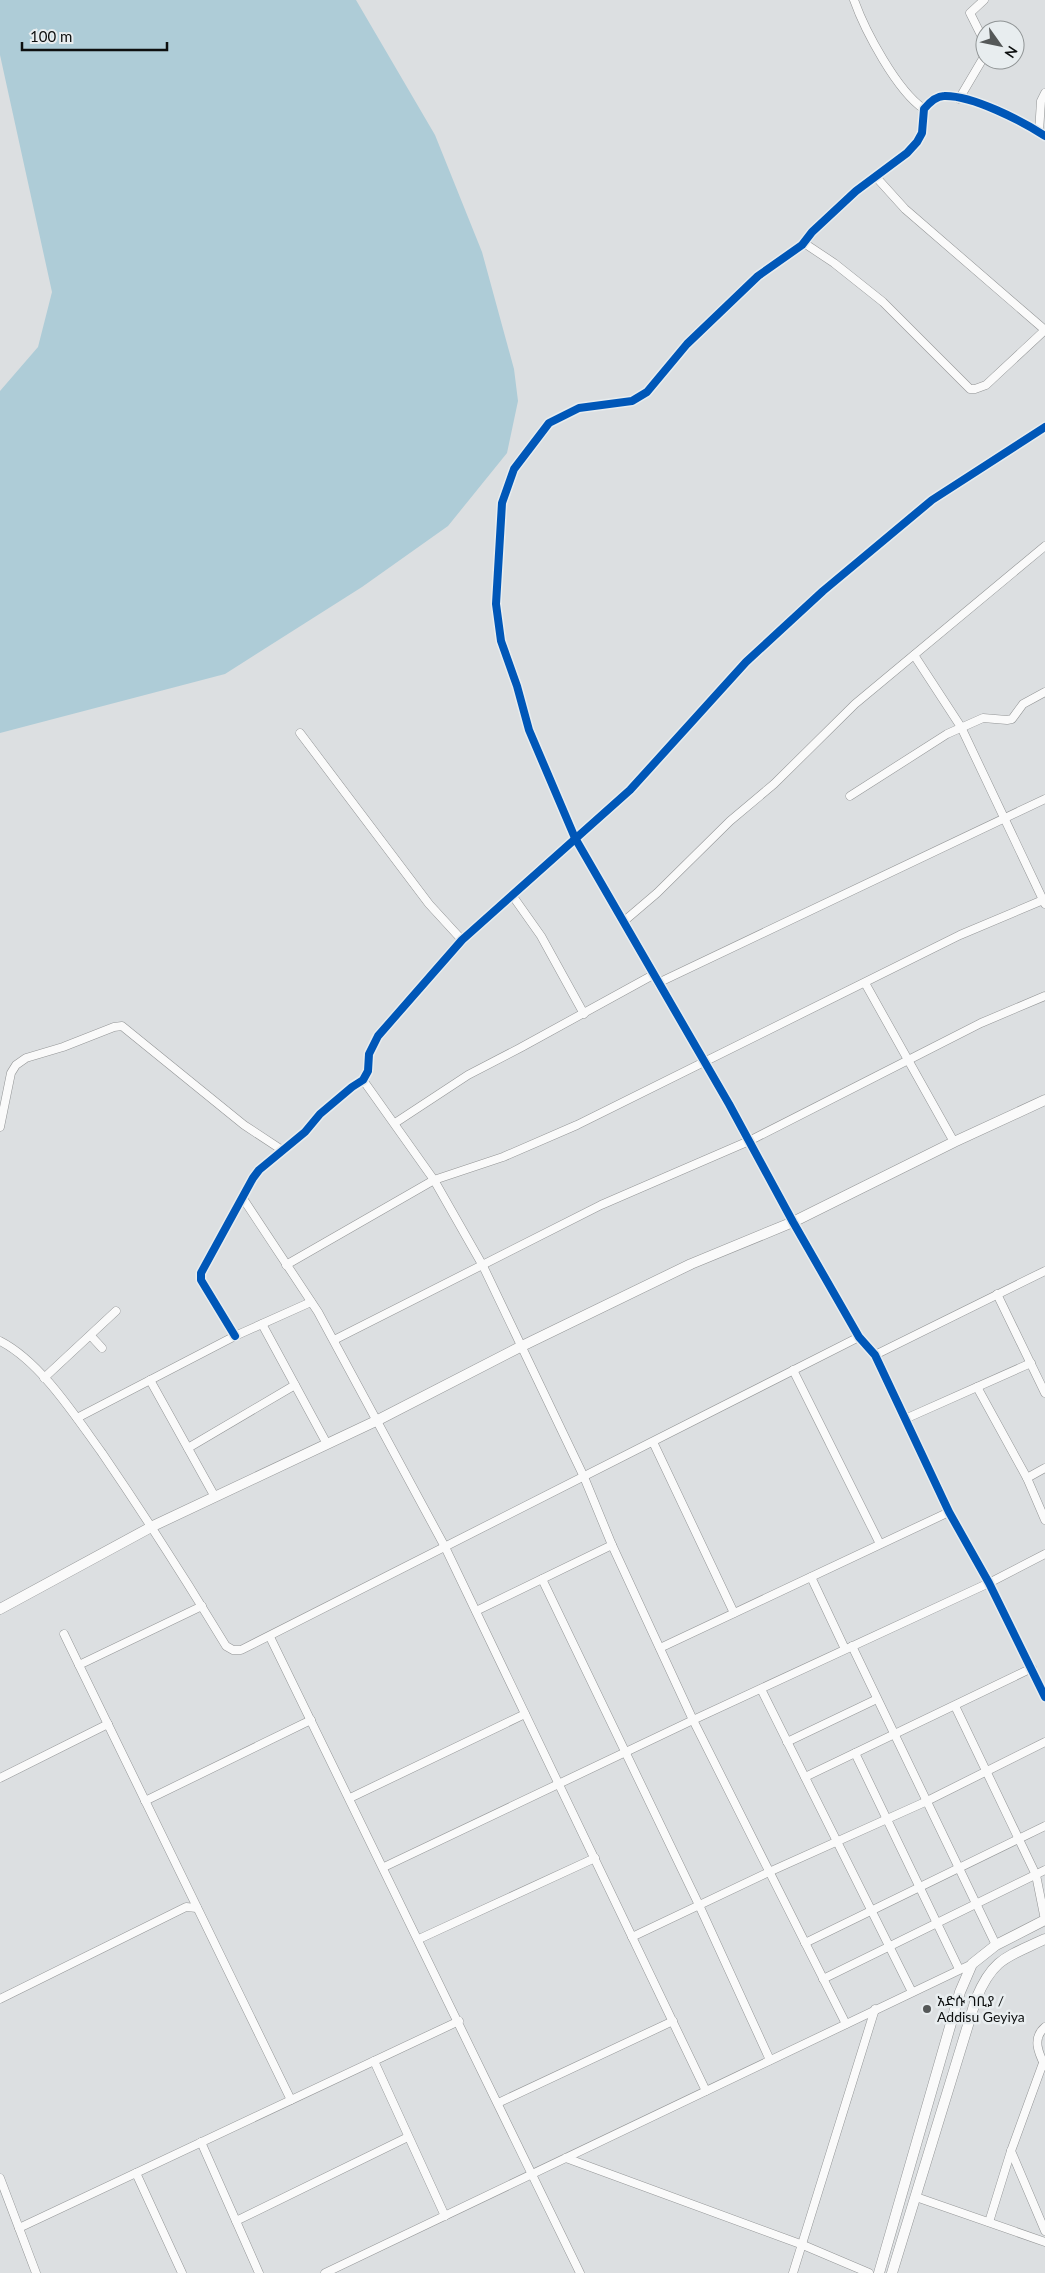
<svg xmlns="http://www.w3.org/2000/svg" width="1045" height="2273" font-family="Lato,'Noto Sans Ethiopic',sans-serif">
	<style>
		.green { fill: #aeccd7 }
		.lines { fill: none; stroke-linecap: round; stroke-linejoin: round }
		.street-casing { stroke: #939596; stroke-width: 9 }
		.secondary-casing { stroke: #939596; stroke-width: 11 }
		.street { stroke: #fafafa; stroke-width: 8 }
		.secondary { stroke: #fafafa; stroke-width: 10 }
		.cycleway-casing { stroke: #e8edef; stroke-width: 11 }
		.cycleway { stroke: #0057b8; stroke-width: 8 }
		.poi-dot { fill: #555858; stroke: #e8edef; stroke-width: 2 }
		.labels { text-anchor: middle; stroke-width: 5; stroke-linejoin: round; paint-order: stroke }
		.poi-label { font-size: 14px; fill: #0d0f0f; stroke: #e8edef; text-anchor: start }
	</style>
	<rect width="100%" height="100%" fill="#dcdfe1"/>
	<polygon class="green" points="0,0 356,0 435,135 482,252 514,369 518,401 507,453 448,526 362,587 225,674 0,733 0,391 38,347 52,292 0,55"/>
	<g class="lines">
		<defs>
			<g id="street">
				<path d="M854 0C865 31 897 91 924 109"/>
				<polyline points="984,0 970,13 985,43"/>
				<polyline points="959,99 985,55"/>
				<polyline points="1039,132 1041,101 1045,93"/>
				<path d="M1045 136C1022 121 972 95 944 96 936 96 929 103 924 109L922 133 917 142 907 153 856 191 812 232 802 245 758 276 687 344 647 392 632 401 579 408 549 423 514 469 502 503 496 604 501 641 517 686 529 730 575 838 729 1104 793 1222 859 1337 875 1355 949 1512 989 1583 1045 1697"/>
				<polyline points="876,177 905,209 1045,330"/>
				<polyline points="804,243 834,263 883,302 970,389 975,389 986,385 1045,330"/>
				<polyline points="914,655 961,727 1045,904"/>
				<polyline points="300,733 429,904 462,940"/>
				<polyline points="850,796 947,734 983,718 1007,720 1012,719 1023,704 1045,692"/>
				<polyline points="512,895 541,936 584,1014"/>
				<polyline points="623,922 657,893 730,821 774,784 855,704 1045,546"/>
				<polyline points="658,983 1045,799"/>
				<polyline points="865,983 954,1142"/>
				<polyline points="363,1080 434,1180 483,1266 584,1477 612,1545 693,1720 846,2024"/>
				<polyline points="395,1123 468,1075 520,1048 653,975"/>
				<polyline points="0,1127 11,1073 16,1065 26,1058 63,1047 114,1027 122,1026 244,1125 282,1150"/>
				<polyline points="242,1197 318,1312 445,1547 706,2091"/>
				<polyline points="286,1265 434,1180 503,1157 577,1125 960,935 1043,900"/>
				<polyline points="997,1294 1045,1393"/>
				<polyline points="262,1324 327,1444"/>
				<polyline points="91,1336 102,1348"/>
				<polyline points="235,1336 201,1280 201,1273 253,1178 259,1170 305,1132 320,1114 352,1087 363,1080 368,1071 369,1054 378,1036 462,940 630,790 746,662 823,591 932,500 1045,427"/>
				<polyline points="334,1340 601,1205 749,1141 981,1023 1045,996"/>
				<path d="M0 1341C41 1362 75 1416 102 1453 145 1516 186 1580 226 1646L233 1650H241L859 1337"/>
				<polyline points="875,1355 1045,1271"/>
				<polyline points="793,1370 880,1544"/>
				<polyline points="44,1378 116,1311"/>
				<polyline points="150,1380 215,1497"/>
				<polyline points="977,1387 1027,1478 1045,1520"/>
				<polyline points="77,1418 235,1336 311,1302"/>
				<polyline points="905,1419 1031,1363"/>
				<polyline points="653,1442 734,1613"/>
				<polyline points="188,1448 295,1385"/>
				<polyline points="1027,1478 1045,1468"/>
				<polyline points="811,1577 845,1649"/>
				<polyline points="542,1579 699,1905 770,2060"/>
				<polyline points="202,1606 79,1665 291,2100"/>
				<polyline points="476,1611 612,1545"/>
				<polyline points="64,1634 79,1665"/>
				<polyline points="270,1637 580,2273"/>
				<polyline points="852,1646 996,1945"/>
				<polyline points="660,1648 949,1512"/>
				<polyline points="761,1689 912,1992"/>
				<polyline points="955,1706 1036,1875 1045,1920"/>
				<polyline points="787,1742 877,1699"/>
				<polyline points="855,1753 959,1969"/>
				<polyline points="805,1777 1032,1668"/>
				<polyline points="0,1778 108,1724"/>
				<polyline points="350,1798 525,1714"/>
				<polyline points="145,1801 311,1720"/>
				<polyline points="384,1867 693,1720 989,1583 1045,1554"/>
				<polyline points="632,1937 769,1872 925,1802 1045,1742"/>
				<polyline points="419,1939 595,1858"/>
				<polyline points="805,1943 1045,1826"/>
				<polyline points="823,1979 1045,1870"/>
				<polyline points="0,1999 186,1907 197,1908"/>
				<polyline points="374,2061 445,2216"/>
				<path d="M1045 2066C1038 2052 1032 2038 1045 2027"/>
				<polyline points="498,2103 673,2021"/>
				<polyline points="201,2142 259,2273"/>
				<polyline points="1011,2151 1045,2231"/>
				<polyline points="566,2158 803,2245 869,2273"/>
				<polyline points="136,2173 182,2273"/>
				<polyline points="0,2178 36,2273"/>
				<polyline points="916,2197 1045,2242"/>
				<polyline points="236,2221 408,2137"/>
				<polyline points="989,2222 1011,2151 1043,2063"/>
				<polyline points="19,2228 459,2021"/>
				<polyline points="325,2273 972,1964"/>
				<polyline points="793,2273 875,2009"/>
			</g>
			<g id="secondary">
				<polyline points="0,1609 153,1526 378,1420 520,1347 691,1264 793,1222 954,1142 1045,1100"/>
				<polyline points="879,2273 960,1992 972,1964 996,1945 1045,1920"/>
				<path d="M892 2273 976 1999C993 1958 1007 1957 1045 1939"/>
			</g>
		</defs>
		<use href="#street" class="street-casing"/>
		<use href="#secondary" class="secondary-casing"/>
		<use href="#street" class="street"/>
		<use href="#secondary" class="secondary"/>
		<defs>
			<g id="cycleway">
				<path d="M1045 136C1022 121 972 95 944 96 936 96 929 103 924 109L922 133 917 142 907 153 856 191 812 232 802 245 758 276 687 344 647 392 632 401 579 408 549 423 514 469 502 503 496 604 501 641 517 686 529 730 575 838 729 1104 793 1222 859 1337 875 1355 949 1512 989 1583 1045 1697"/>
				<polyline points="235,1336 201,1280 201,1273 253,1178 259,1170 305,1132 320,1114 352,1087 363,1080 368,1071 369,1054 378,1036 462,940 630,790 746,662 823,591 932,500 1045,427"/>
			</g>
		</defs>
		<use href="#cycleway" class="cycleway-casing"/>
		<use href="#cycleway" class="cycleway"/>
	</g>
	<circle class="poi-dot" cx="927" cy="2009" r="5"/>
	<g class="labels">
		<g class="poi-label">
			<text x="937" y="2006">አድሱ ገቢያ /<tspan x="937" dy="16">Addisu Geyiya</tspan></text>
		</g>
	</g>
	<g transform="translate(1000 45) rotate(123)"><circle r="24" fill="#e8edef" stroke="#909495"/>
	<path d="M0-4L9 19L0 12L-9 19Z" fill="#555858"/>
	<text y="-8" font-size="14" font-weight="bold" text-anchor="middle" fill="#0d0f0f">N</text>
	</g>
	<path d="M22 42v8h145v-8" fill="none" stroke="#0d0f0f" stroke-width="2.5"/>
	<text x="30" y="42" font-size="15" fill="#0d0f0f" stroke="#e8edef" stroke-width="4" paint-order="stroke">100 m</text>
</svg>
